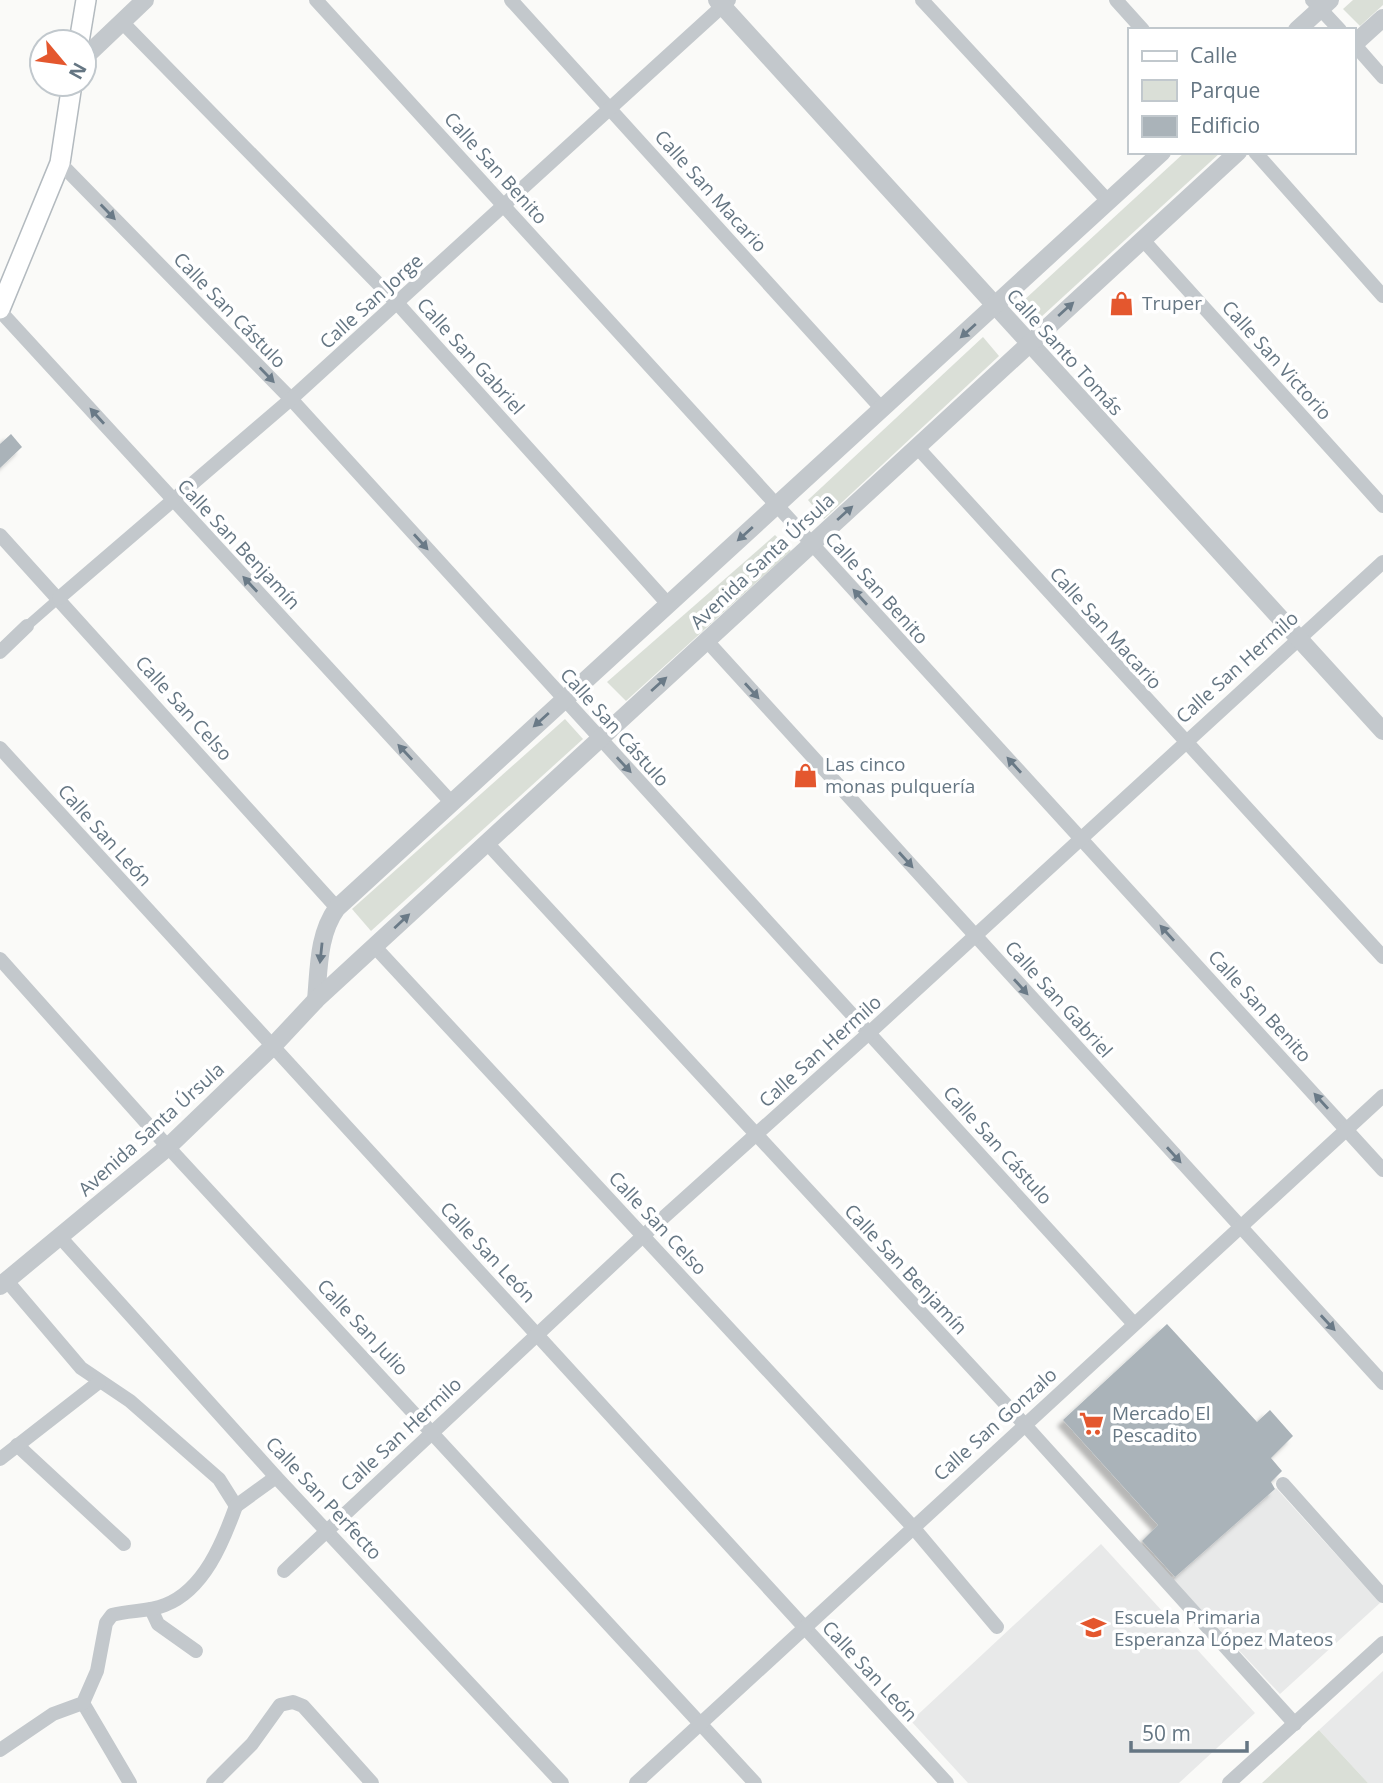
<svg xmlns="http://www.w3.org/2000/svg" width="1383" height="1783" font-family="'Open Sans',sans-serif">
	<style>
		.built { fill: #e8e9e9 }
		.green { fill: #dadfd7 }
		.building { fill: #aab3b9; filter: url(#shadow) }
		.lines { fill: none; stroke-linecap: round; stroke-linejoin: round }
		.secondary-casing { stroke: #b3babf; stroke-width: 22 }
		.pedestrian { stroke: #c3c8cc; stroke-width: 10 }
		.minor { stroke: #c3c8cc; stroke-width: 14 }
		.tertiary { stroke: #c3c8cc; stroke-width: 18 }
		.secondary { stroke: #fff; stroke-width: 19 }
		.oneway { fill: #6a7a87 }
		.labels { text-anchor: middle; stroke-width: 7; stroke-linejoin: round; paint-order: stroke }
		.street-label { font-size: 19px; fill: #657683; stroke: #fff }
		.poi-label { font-size: 19px; fill: #657683; stroke: #fff; text-anchor: start }
	</style>
	<defs>
		<filter id="shadow"><feDropShadow dx="-6" dy="6" stdDeviation="2" flood-color="#0004"/></filter>
	</defs>
	<rect width="100%" height="100%" fill="#fafaf8"/>
	<g class="built">
		<polygon points="1276,1488 1380,1603 1280,1694 1172,1579"/>
		<polygon points="1101,1544 1255,1713 1179,1783 968,1783 911,1721"/>
		<polygon points="1383,1671 1383,1783 1368,1783 1319,1730"/>
	</g>
	<g class="green">
		<polygon points="1353,0 1383,0 1383,5 1360,26 1343,9"/>
		<polygon points="1185,152 1221,152 1040,318 1022,302"/>
		<polygon points="983,337 999,356 824,519 808,500"/>
		<polygon points="775,535 791,551 626,701 607,682"/>
		<polygon points="565,719 583,739 371,931 352,909"/>
		<polygon points="1319,1730 1368,1783 1262,1783"/>
	</g>
	<g class="building">
		<polygon points="11,434 22,447 0,468 0,444"/>
		<polygon points="1167,1324 1257,1422 1270,1410 1293,1436 1271,1458 1282,1471 1271,1482 1275,1489 1175,1577 1142,1541 1158,1525 1063,1420"/>
	</g>
	<g class="lines">
		<defs>
			<g id="secondary">
				<polyline points="79,42 86,0"/>
				<polyline points="0,309 60,163 72,84"/>
			</g>
		</defs>
		<use href="#secondary" class="secondary-casing"/>
		<polyline class="pedestrian" points="27,626 59,598"/>
		<g class="minor">
			<polyline points="316,0 1383,1170"/>
			<polyline points="511,0 882,409"/>
			<polyline points="922,0 1108,201"/>
			<polyline points="1116,0 1143,30"/>
			<polyline points="1312,0 1340,30"/>
			<polyline points="121,21 398,304 668,604"/>
			<polyline points="1353,43 1383,77"/>
			<polyline points="1255,152 1383,296"/>
			<polyline points="60,163 291,399 1134,1324"/>
			<polyline points="1143,240 1383,506"/>
			<polyline points="0,311 451,802"/>
			<polyline points="917,447 1383,957"/>
			<polyline points="0,535 337,908"/>
			<polyline points="59,598 291,399 729,0"/>
			<polyline points="707,641 1383,1383"/>
			<polyline points="0,652 27,626"/>
			<polyline points="0,748 947,1783"/>
			<polyline points="487,843 1024,1424 1295,1724"/>
			<polyline points="375,947 912,1526 997,1627"/>
			<polyline points="0,959 168,1147 755,1783"/>
			<polyline points="60,1237 276,1477 562,1783"/>
			<polyline points="7,1281 81,1368 130,1401 219,1479 236,1506"/>
			<polyline points="17,1445 124,1544"/>
			<polyline points="0,1459 99,1382"/>
			<polyline points="1283,1484 1383,1596"/>
			<polyline points="236,1506 276,1477"/>
			<polyline points="284,1571 644,1235 869,1033 1383,562"/>
			<polyline points="151,1609 158,1624 196,1651"/>
			<polyline points="83,1703 130,1783"/>
			<path d="M0 1750 53 1714 83 1703 97 1671 106 1623 112 1615C129 1610 148 1612 165 1605 204 1590 223 1542 236 1506"/>
			<polyline points="213,1783 252,1744 280,1705 293,1702 303,1706 372,1783"/>
			<polyline points="636,1783 1383,1096"/>
			<polyline points="1229,1783 1383,1643"/>
		</g>
		<g class="tertiary">
			<polyline points="717,0 1383,731"/>
			<polyline points="1297,30 1330,0"/>
			<polyline points="1353,45 1383,18"/>
			<polyline points="84,58 145,0"/>
			<path d="M316 1000C319 968 318 934 337 908L1162 152"/>
			<polyline points="0,1286 168,1147 272,1047 316,1000 1238,152"/>
		</g>
		<use href="#secondary" class="secondary"/>
	</g>
	<defs><path id="oneway-solid" d="M-6-.8H1V-3.2L6.5 0L1 3.2V.8H-6Z" transform="scale(1.75)"/></defs>
	<g class="oneway">
		<use href="#oneway-solid" transform="translate(108 212) rotate(46)"/>
		<use href="#oneway-solid" transform="translate(1066 309) rotate(-42)"/>
		<use href="#oneway-solid" transform="translate(968 331) rotate(138)"/>
		<use href="#oneway-solid" transform="translate(267 375) rotate(46)"/>
		<use href="#oneway-solid" transform="translate(97 416) rotate(-132)"/>
		<use href="#oneway-solid" transform="translate(845 513) rotate(-42)"/>
		<use href="#oneway-solid" transform="translate(745 534) rotate(138)"/>
		<use href="#oneway-solid" transform="translate(421 542) rotate(48)"/>
		<use href="#oneway-solid" transform="translate(250 584) rotate(-133)"/>
		<use href="#oneway-solid" transform="translate(860 597) rotate(-132)"/>
		<use href="#oneway-solid" transform="translate(659 684) rotate(-42)"/>
		<use href="#oneway-solid" transform="translate(752 691) rotate(48)"/>
		<use href="#oneway-solid" transform="translate(541 720) rotate(138)"/>
		<use href="#oneway-solid" transform="translate(405 752) rotate(-133)"/>
		<use href="#oneway-solid" transform="translate(624 765) rotate(47)"/>
		<use href="#oneway-solid" transform="translate(1014 765) rotate(-132)"/>
		<use href="#oneway-solid" transform="translate(906 860) rotate(48)"/>
		<use href="#oneway-solid" transform="translate(402 921) rotate(-43)"/>
		<use href="#oneway-solid" transform="translate(1167 933) rotate(-132)"/>
		<use href="#oneway-solid" transform="translate(321 953) rotate(96)"/>
		<use href="#oneway-solid" transform="translate(1021 987) rotate(48)"/>
		<use href="#oneway-solid" transform="translate(1321 1101) rotate(-132)"/>
		<use href="#oneway-solid" transform="translate(1174 1155) rotate(48)"/>
		<use href="#oneway-solid" transform="translate(1328 1323) rotate(47)"/>
	</g>
	<defs>
		<symbol id="shop-bare" viewBox="-9 -9 18 18"><path d="M-5-2.5h2.3a2.7 3.5 0 0 1 5.4 0H5L5.5 6h-11ZM-1.5-2.5h3a1.5 2.3 0 0 0-3 0Z" fill="#e4572e" stroke="#fff" stroke-width="2.5" paint-order="stroke"/></symbol>
		<symbol id="supermarket-bare" viewBox="-9 -9 18 18"><path d="M-6-5.5h2.5l.6 2H6L4.5 2H-2.5L-4.4-4H-6ZM-1.5 3.2a1.3 1.3 0 1 0 .1 0ZM3 3.2a1.3 1.3 0 1 0 .1 0Z" fill="#e4572e" stroke="#fff" stroke-width="2.5" paint-order="stroke"/></symbol>
		<symbol id="school-bare" viewBox="-9 -9 18 18"><path d="M0-5L7-2L0 1L-7-2ZM-4 1L0 2.5L4 1V4Q0 6-4 4Z" fill="#e4572e" stroke="#fff" stroke-width="2.5" paint-order="stroke"/></symbol>
	</defs>
	<g fill-rule="evenodd">
		<use href="#shop-bare" x="1104" y="286" width="35" height="35"/>
		<use href="#shop-bare" x="788" y="758" width="35" height="35"/>
		<use href="#supermarket-bare" x="1074" y="1406" width="35" height="35"/>
		<use href="#school-bare" x="1076" y="1610" width="35" height="35"/>
	</g>
	<g class="labels">
		<g class="street-label">
			<text transform="translate(496 168) rotate(48)" y="7">Calle San Benito</text>
			<text transform="translate(711 191) rotate(48)" y="7">Calle San Macario</text>
			<text transform="translate(371 301) rotate(-42)" y="7">Calle San Jorge</text>
			<text transform="translate(230 310) rotate(46)" y="7">Calle San Cástulo</text>
			<text transform="translate(1065 352) rotate(48)" y="7">Calle Santo Tomás</text>
			<text transform="translate(471 356) rotate(48)" y="7">Calle San Gabriel</text>
			<text transform="translate(1277 360) rotate(48)" y="7">Calle San Victorio</text>
			<text transform="translate(239 544) rotate(47)" y="7">Calle San Benjamín</text>
			<text transform="translate(762 561) rotate(-43)" y="7">Avenida Santa Úrsula</text>
			<text transform="translate(877 588) rotate(48)" y="7">Calle San Benito</text>
			<text transform="translate(1106 628) rotate(48)" y="7">Calle San Macario</text>
			<text transform="translate(1237 667) rotate(-42)" y="7">Calle San Hermilo</text>
			<text transform="translate(184 708) rotate(48)" y="7">Calle San Celso</text>
			<text transform="translate(615 727) rotate(48)" y="7">Calle San Cástulo</text>
			<text transform="translate(105 835) rotate(48)" y="7">Calle San León</text>
			<text transform="translate(1059 999) rotate(48)" y="7">Calle San Gabriel</text>
			<text transform="translate(1260 1006) rotate(48)" y="7">Calle San Benito</text>
			<text transform="translate(820 1051) rotate(-42)" y="7">Calle San Hermilo</text>
			<text transform="translate(151 1129) rotate(-42)" y="7">Avenida Santa Úrsula</text>
			<text transform="translate(998 1145) rotate(48)" y="7">Calle San Cástulo</text>
			<text transform="translate(658 1223) rotate(47)" y="7">Calle San Celso</text>
			<text transform="translate(488 1252) rotate(47)" y="7">Calle San León</text>
			<text transform="translate(906 1269) rotate(47)" y="7">Calle San Benjamín</text>
			<text transform="translate(363 1327) rotate(47)" y="7">Calle San Julio</text>
			<text transform="translate(995 1424) rotate(-42)" y="7">Calle San Gonzalo</text>
			<text transform="translate(401 1434) rotate(-43)" y="7">Calle San Hermilo</text>
			<text transform="translate(324 1498) rotate(47)" y="7">Calle San Perfecto</text>
			<text transform="translate(870 1671) rotate(47)" y="7">Calle San León</text>
		</g>
		<g class="poi-label">
			<text x="1142" y="310">Truper</text>
			<text x="825" y="771">Las cinco<tspan x="825" dy="22">monas pulquería</tspan></text>
			<text x="1112" y="1420">Mercado El<tspan x="1112" dy="22">Pescadito</tspan></text>
			<text x="1114" y="1624">Escuela Primaria<tspan x="1114" dy="22">Esperanza López Mateos</tspan></text>
		</g>
	</g>
	<rect x="1128" y="28" width="228" height="126" fill="#ffffff" stroke="#c1c8cd" stroke-width="2"/>
	<rect x="1142" y="51" width="35" height="10" fill="#ffffff" stroke="#c1c8cd" stroke-width="2"/>
	<text x="1190" y="63" font-size="21" fill="#657683">Calle</text>
	<rect x="1142" y="80" width="35" height="21" fill="#dadfd7" stroke="#c1c8cd" stroke-width="2"/>
	<text x="1190" y="98" font-size="21" fill="#657683">Parque</text>
	<rect x="1142" y="116" width="35" height="21" fill="#aab3b9" stroke="#c1c8cd" stroke-width="2"/>
	<text x="1190" y="133" font-size="21" fill="#657683">Edificio</text>
	<g transform="translate(63 63) rotate(119)"><circle r="33" fill="#ffffff" stroke="#c1c8cd" stroke-width="2"/>
	<path d="M0-5L12 26L0 18L-12 26Z" fill="#e4572e"/>
	<text y="-10" font-size="19" font-weight="bold" text-anchor="middle" fill="#657683">N</text>
	</g>
	<path d="M1131 1741v10h116v-10" fill="none" stroke="#657683" stroke-width="3.5"/>
	<text x="1142" y="1741" font-size="21" fill="#657683" stroke="#ffffff" stroke-width="5" paint-order="stroke">50 m</text>
</svg>
